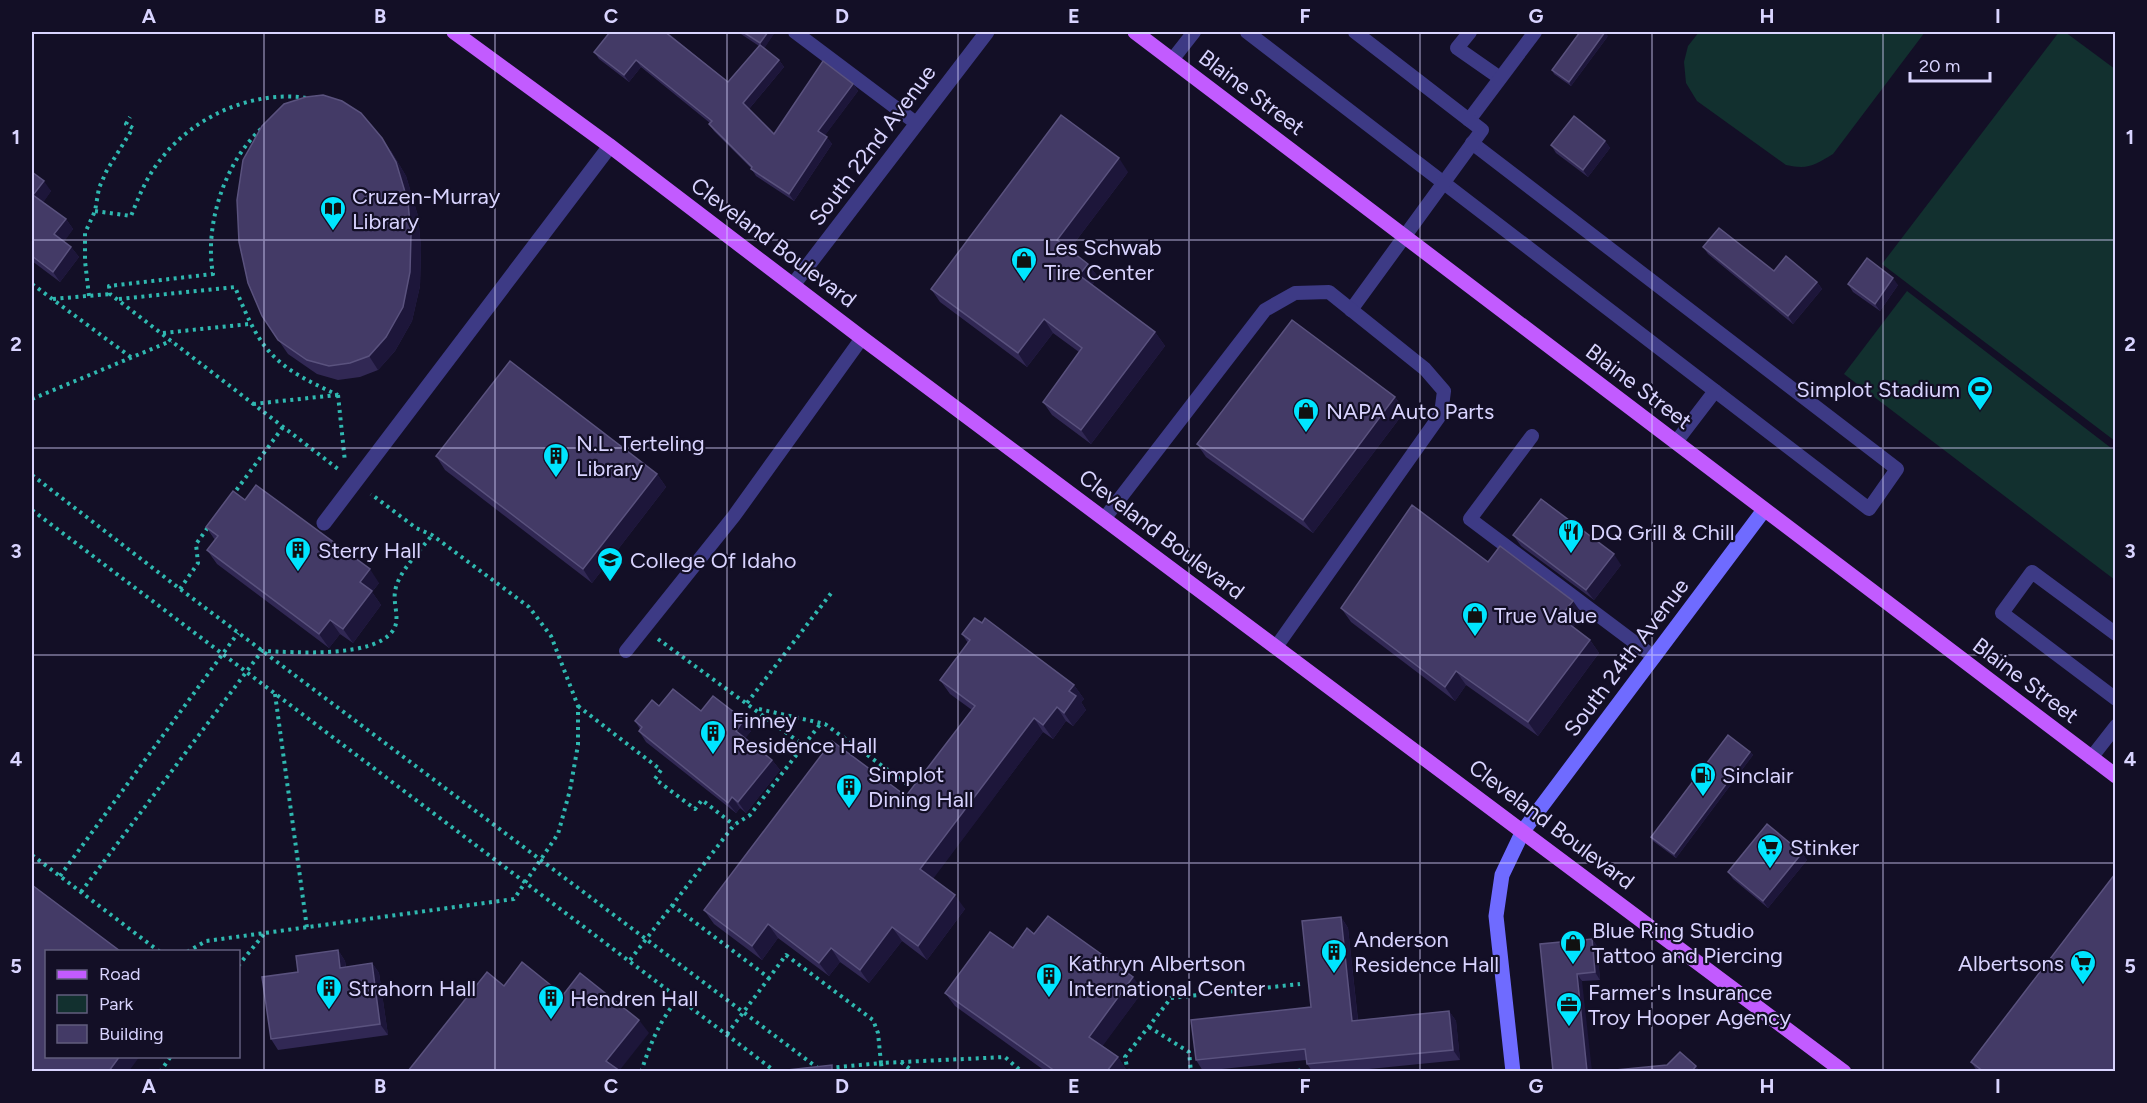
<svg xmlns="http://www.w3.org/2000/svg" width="2147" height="1103" font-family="Figtree,sans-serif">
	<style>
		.green { fill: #12302f }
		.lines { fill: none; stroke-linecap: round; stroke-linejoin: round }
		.path { stroke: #2fb8b0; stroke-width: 4; stroke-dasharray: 3 4.5; stroke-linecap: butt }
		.lane { stroke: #3d3a85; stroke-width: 14 }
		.street { stroke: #3d3a85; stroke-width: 15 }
		.secondary { stroke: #6f6bff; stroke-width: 15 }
		.primary { stroke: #c25bff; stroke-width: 15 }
		.wall { fill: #312854 }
		.shaded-wall { fill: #1d163a }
		.building { fill: #433a66; stroke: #5a527e; stroke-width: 1.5 }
		.grid { fill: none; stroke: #d9d4ff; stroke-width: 1.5; stroke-opacity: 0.55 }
		.labels { text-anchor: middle; stroke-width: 4.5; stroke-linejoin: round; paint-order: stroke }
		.street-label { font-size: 22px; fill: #d9d4ff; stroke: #130f26 }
		.poi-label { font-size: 22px; fill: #d9d4ff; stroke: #130f26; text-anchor: start }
		.neatline { fill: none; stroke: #d9d4ff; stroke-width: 2 }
		.grid-label { font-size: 20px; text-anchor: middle; font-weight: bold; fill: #d9d4ff }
	</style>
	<rect width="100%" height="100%" fill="#130f26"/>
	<g class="green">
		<path d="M1699 32H1925L1833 154C1814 165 1809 170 1786 165L1697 101 1686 83 1684 62 1688 46Z"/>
		<polygon points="2059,32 2065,32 2115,69 2115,441 1882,264"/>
		<polygon points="1907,291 2115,451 2115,580 1844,374"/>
	</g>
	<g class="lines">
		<g class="path">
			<path d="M261 129C225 162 204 225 213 274L109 286 110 294 338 469"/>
			<path d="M95 211 131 216C139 196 147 176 161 159 194 116 253 90 307 98"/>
			<polyline points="32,284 132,358"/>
			<polyline points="89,296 85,261 85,233 95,211 99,188 107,170 133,128 126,124 130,117"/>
			<polyline points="53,299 110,294"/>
			<path d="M119 299 235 287C261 353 274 366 338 395"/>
			<polyline points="163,333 249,324"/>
			<polyline points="338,395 345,462"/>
			<polyline points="32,399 171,341"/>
			<polyline points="253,404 337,395"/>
			<polyline points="32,475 180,589 819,1069"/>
			<polyline points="232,496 283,427"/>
			<polyline points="32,510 776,1072"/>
			<polyline points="180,589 198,563 196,544 209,526"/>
			<polyline points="658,639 803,745"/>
			<polyline points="275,694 307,928"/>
			<polyline points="747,703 832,592"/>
			<polyline points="578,706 661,770 655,779 695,809 702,800 734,825"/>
			<polyline points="759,709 825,724 907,784"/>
			<polyline points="32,855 160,952"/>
			<polyline points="60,876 238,633"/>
			<path d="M81 892 262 651C294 652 376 659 394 629 400 618 393 604 395 592 397 573 421 550 432 535"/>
			<polyline points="672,905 769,978 786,955 873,1020 878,1033 881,1063 1005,1057 1022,1072"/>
			<polyline points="187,952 206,941 514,899 558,834 570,790 578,745 578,706 551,636 529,607 432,535 416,528 371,494"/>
			<polyline points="630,960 734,825 750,815 821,723"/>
			<polyline points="238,966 264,934"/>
			<polyline points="1149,1027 1189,1052 1191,1072"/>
			<polyline points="727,1034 769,978"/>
			<polyline points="901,1062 914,1072"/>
			<polyline points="829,1068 881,1063 882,1072"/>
			<polyline points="160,1072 171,1056"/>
			<path d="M641 1072C651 1042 659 1022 679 997"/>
			<polyline points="1128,1072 1125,1057 1171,998 1300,984"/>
			<polyline points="1290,1072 1303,1070"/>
		</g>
		<g class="lane">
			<polyline points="795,32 916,123"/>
			<polyline points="1247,32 1869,509 1897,469 1472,143"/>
			<polyline points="1470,32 1457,48 1500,78"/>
			<polyline points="1172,60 1194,32"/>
			<polyline points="1469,120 1535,32"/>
			<polyline points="1351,310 1482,130 1355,32"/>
			<polyline points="1532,436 1470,519 1654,657"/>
			<polyline points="1676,442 1715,391"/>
			<polyline points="1104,519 1265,310 1295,293 1329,292 1425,369 1444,391 1441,414 1276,647"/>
			<polyline points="2116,634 2032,572 2002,613 2116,699"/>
			<polyline points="626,651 734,516 862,338"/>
			<polyline points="2091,758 2116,726"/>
		</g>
		<g class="street">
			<polyline points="793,285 987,32"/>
			<polyline points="324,523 610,146"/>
		</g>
		<polyline class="secondary" points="1513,1072 1496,916 1502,875 1523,831 1764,510"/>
		<g class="primary">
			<polyline points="454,32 610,146 862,338 1844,1072"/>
			<polyline points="1135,32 2116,776"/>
		</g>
	</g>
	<g class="wall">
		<polygon points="738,32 775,32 764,48 779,60 784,67 749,109 774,134 853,84 858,91 825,135 832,144 794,201 756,176 751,168 714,131 709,124 710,123 641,67 629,82 599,59 594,52 668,33 728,82 759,46"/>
		<polygon points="1608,36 1571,86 1554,74 1552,70"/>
		<polygon points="1605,141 1610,148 1588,177 1556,153 1551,145"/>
		<polygon points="391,151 406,176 418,216 421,248 420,286 412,321 395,351 378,370 360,377 338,380 317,374 288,354 262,316"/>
		<polygon points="32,172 51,191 43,202 66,219 73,229 64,241 71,247 79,257 60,282 32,261"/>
		<polygon points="1128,172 1069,250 1088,264 1098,277 1092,285 1155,332 1165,346 1091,444 1052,415 1043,402 1079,352 1053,333 1027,367 940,302 931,289"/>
		<polygon points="1703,247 1774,271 1817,282 1822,289 1793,324 1708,254"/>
		<polygon points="1848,284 1898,285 1880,311 1853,292"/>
		<polygon points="1395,397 1405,411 1313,533 1206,457 1197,444"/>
		<polygon points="436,456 657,474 666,487 592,583 445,470"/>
		<polygon points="206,527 379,583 372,592 381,605 353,643 340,634 329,648 217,564 207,550 215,540"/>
		<polygon points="1513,535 1621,565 1594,600 1521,546"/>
		<polygon points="1341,608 1583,615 1573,627 1590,640 1599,653 1538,736 1466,685 1455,701 1351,622"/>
		<polygon points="982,623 1074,685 1084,699 1081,702 1086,710 1073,726 1066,721 1053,739 1043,732 933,878 965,909 927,960 902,941 869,983 840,962 829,976 778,938 762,960 714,924 704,910 906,796 972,710 950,694 940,680 968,643 962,634"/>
		<polygon points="659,706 701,711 751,731 745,738 772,760 780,770 746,813 740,808 736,813 646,742 639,731 640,729 635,721"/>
		<polygon points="1750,752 1753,755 1676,858 1653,841 1651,837"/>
		<polygon points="1802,853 1807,860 1768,908 1733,879 1728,872"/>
		<polygon points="1341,917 1348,928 1358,1020 1449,1011 1456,1021 1460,1060 1349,1071 1312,1071 1307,1064 1306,1060 1203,1071 1196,1060 1311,1007"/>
		<polygon points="1034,934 1143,991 1102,1046 1118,1057 1127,1071 1045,1071 955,1006 945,993"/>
		<polygon points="1592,939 1597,946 1600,980 1582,981 1540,944"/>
		<polygon points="338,950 345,961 346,967 372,963 379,973 388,1035 278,1050 271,1039 298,972"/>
		<polygon points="1971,1062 2115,1071 1977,1071"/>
	</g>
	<g class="shaded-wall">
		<polygon points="768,32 775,32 764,49 760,43"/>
		<polygon points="1605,32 1608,36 1571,86 1569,82"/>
		<polygon points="636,60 641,67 629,82 624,75"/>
		<polygon points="779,60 784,67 748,110 743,103"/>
		<polygon points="853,84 858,91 823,138 818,131"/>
		<polygon points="827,137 832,144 794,201 789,194"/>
		<polygon points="382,138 391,151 406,176 418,216 421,248 420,286 412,321 395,351 378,370 369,356"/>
		<polygon points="1605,141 1610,148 1588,177 1583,170"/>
		<polygon points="1119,158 1128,172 1066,254 1057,240"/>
		<polygon points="44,181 51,191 41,206 33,195"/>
		<polygon points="66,219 73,229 62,245 54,234"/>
		<polygon points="71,247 79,257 60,282 53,272"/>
		<polygon points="1088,264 1098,277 1089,289 1079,275"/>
		<polygon points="1893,278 1898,285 1880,311 1875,304"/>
		<polygon points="1817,282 1822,289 1793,324 1788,316"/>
		<polygon points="1044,319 1053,333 1027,367 1018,353"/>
		<polygon points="1155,332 1165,346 1091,444 1081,430"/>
		<polygon points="1395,397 1405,411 1313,533 1303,520"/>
		<polygon points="657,474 666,487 592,583 583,569"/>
		<polygon points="1614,554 1621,565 1594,600 1586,590"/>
		<polygon points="370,569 379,583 372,592 381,605 353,643 343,629 360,582"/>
		<polygon points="1573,601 1583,615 1570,631 1560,617"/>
		<polygon points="330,620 340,634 329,648 319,634"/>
		<polygon points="1590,640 1599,653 1538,736 1528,722"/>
		<polygon points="1456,671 1466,685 1455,701 1445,687"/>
		<polygon points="1074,685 1084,699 1081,702 1086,710 1073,726 1064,713 1069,691"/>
		<polygon points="1057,707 1066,721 1053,739 1043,725"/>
		<polygon points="1034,718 1043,732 930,883 920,869"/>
		<polygon points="744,720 751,731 743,741 736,731"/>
		<polygon points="1750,752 1753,755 1676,858 1674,854"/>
		<polygon points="772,760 780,770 746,813 738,802"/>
		<polygon points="732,797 740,808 736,813 728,803"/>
		<polygon points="1802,853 1807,860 1768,908 1763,901"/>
		<polygon points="955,895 965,909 927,960 918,946"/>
		<polygon points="1341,917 1348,928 1359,1031 1352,1021"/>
		<polygon points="768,924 778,938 762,960 752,946"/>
		<polygon points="892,927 902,941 869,983 860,970"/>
		<polygon points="1592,939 1597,946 1600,980 1595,972"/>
		<polygon points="831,948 840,962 829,976 819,963"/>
		<polygon points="338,950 345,961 347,978 340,968"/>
		<polygon points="372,963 379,973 388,1035 380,1024"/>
		<polygon points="1577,974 1582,981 1592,1071 1587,1071"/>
		<polygon points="1133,977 1143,991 1099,1051 1089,1037"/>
		<polygon points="1449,1011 1456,1021 1460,1060 1453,1050"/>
		<polygon points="639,1020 649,1033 619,1071 606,1061"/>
		<polygon points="120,1056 140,1056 129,1071 109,1071"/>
		<polygon points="1118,1057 1127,1071 1107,1071"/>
		<polygon points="1696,1066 1700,1071 1692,1071"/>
	</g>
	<g class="building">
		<polygon points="610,32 665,32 728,82 760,45 779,60 743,103 774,134 823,61 853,84 818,131 827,137 789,194 751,169 752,167 709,124 712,121 636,60 624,75 594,52"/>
		<polygon points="743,32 768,32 760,43"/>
		<polygon points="1580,32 1605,32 1569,82 1552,70"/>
		<polygon points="323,95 342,101 361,113 382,138 396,162 408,202 411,235 410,272 403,307 386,337 369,356 350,363 329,366 307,360 278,340 262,316 248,283 239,242 237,200 243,160 262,126 284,104 306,97"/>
		<polygon points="1061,115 1119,158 1057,240 1088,264 1079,275 1155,332 1081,430 1043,402 1082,348 1044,319 1018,353 931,289"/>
		<polygon points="1574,116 1605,141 1583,170 1551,145"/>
		<polygon points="32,172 44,181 33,195 66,219 54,234 71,247 53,272 32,256"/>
		<polygon points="1719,228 1774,271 1786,256 1817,282 1788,316 1703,247"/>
		<polygon points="1867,258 1893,278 1875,304 1848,284"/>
		<polygon points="1292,320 1395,397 1303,520 1197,444"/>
		<polygon points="510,361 657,474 583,569 436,456"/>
		<polygon points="256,485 370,569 360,582 372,591 343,629 330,620 319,634 207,550 218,536 206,527 233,491 245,500"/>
		<polygon points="1541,499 1614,554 1586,590 1513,535"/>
		<polygon points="1412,505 1488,562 1500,546 1573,601 1560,617 1590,640 1528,722 1456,671 1445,687 1341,608"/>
		<polygon points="974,618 982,623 985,618 1074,685 1069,691 1076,696 1064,713 1057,707 1043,725 1034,718 920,869 955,895 918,946 892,927 860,970 831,948 819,963 768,924 752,946 704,910 832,741 906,796 975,706 940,680 970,640 962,634"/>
		<polygon points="673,689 701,711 713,696 744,720 736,731 772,760 738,802 732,797 728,803 639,731 642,727 635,721 652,700 659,706"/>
		<polygon points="1728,735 1750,752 1674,854 1651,837"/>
		<polygon points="1767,824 1802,853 1763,901 1728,872"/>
		<polygon points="2115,874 2115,1071 1983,1071 1971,1062"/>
		<polygon points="32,885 120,951 46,951 46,1056 120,1056 109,1071 32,1071"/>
		<polygon points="1048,916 1133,977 1089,1037 1118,1057 1107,1071 1055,1071 945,993 990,932 1013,948 1027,928 1034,934"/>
		<polygon points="1341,917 1352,1021 1449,1011 1453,1050 1307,1064 1305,1049 1196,1060 1191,1020 1311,1007 1302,921"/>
		<polygon points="1592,939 1595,972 1577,974 1587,1071 1553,1071 1540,944"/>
		<polygon points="338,950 340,968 372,963 380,1024 271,1039 262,977 298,972 296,956"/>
		<polygon points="522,962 563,995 580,973 639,1020 606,1061 620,1071 408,1071 487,972 504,986"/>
		<polygon points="1680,1052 1696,1066 1692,1071 1654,1071 1652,1068 1653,1071 1605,1071 1667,1065"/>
		<polygon points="832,1065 832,1071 778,1071"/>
	</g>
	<path class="grid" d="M264 32V1072M495 32V1072M727 32V1072M958 32V1072M1189 32V1072M1420 32V1072M1652 32V1072M1883 32V1072M32 240H2116M32 448H2116M32 655H2116M32 863H2116"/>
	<defs>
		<symbol id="library-pin" viewBox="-11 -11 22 30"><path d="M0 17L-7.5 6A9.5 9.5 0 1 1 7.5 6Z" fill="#00e5ff" stroke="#130f26"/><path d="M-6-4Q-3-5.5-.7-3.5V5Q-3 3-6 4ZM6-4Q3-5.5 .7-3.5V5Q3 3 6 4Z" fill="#111"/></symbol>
		<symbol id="shop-pin" viewBox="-11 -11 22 30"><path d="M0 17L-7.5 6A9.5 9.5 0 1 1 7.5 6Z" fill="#00e5ff" stroke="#130f26"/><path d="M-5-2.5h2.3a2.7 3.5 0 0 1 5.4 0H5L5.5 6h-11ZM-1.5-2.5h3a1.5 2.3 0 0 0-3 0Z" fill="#111"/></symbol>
		<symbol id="stadium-pin" viewBox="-11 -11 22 30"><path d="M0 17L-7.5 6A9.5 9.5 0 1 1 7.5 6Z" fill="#00e5ff" stroke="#130f26"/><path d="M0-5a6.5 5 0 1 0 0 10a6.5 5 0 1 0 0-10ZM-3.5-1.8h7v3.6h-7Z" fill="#111"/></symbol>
		<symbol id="building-pin" viewBox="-11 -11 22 30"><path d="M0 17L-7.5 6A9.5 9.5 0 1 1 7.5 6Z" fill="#00e5ff" stroke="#130f26"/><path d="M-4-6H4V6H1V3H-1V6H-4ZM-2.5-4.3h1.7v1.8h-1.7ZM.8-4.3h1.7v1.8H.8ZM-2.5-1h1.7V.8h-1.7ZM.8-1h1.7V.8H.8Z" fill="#111"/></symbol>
		<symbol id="restaurant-pin" viewBox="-11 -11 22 30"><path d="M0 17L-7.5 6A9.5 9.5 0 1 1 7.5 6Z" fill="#00e5ff" stroke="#130f26"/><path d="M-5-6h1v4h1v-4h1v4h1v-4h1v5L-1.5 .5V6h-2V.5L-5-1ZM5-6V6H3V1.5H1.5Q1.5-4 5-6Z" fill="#111"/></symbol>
		<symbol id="university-pin" viewBox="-11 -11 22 30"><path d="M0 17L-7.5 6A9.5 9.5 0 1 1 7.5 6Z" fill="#00e5ff" stroke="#130f26"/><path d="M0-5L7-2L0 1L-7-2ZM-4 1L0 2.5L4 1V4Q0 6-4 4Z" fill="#111"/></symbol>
		<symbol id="fuel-pin" viewBox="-11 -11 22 30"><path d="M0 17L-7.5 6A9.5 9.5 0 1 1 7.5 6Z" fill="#00e5ff" stroke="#130f26"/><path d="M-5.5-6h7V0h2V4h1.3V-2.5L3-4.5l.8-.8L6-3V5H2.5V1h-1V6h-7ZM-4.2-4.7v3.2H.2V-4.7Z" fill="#111"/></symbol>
		<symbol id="supermarket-pin" viewBox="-11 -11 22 30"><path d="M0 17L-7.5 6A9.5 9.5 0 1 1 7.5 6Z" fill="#00e5ff" stroke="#130f26"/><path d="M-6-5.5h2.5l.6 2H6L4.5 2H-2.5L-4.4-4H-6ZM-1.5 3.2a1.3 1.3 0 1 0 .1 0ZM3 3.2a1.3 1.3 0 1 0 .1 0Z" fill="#111"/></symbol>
		<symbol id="office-pin" viewBox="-11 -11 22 30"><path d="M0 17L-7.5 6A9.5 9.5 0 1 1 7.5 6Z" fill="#00e5ff" stroke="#130f26"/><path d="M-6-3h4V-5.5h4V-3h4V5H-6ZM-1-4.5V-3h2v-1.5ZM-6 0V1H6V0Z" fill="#111"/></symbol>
	</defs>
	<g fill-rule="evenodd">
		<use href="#library-pin" x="318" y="194" width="30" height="40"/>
		<use href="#shop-pin" x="1009" y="245" width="30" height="40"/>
		<use href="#stadium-pin" x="1965" y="374" width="30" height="40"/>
		<use href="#shop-pin" x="1291" y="396" width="30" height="40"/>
		<use href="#building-pin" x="541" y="441" width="30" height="40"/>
		<use href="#restaurant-pin" x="1556" y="517" width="30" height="40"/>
		<use href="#building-pin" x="283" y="535" width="30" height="40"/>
		<use href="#university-pin" x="595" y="545" width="30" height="40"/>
		<use href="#shop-pin" x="1460" y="600" width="30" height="40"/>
		<use href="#building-pin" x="698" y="718" width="30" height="40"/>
		<use href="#fuel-pin" x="1688" y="760" width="30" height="40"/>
		<use href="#building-pin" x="834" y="772" width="30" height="40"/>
		<use href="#supermarket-pin" x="1755" y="832" width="30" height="40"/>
		<use href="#shop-pin" x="1558" y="928" width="30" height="40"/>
		<use href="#building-pin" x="1319" y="937" width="30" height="40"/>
		<use href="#supermarket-pin" x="2068" y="948" width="30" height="40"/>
		<use href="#building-pin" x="1034" y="961" width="30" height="40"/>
		<use href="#building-pin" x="314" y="973" width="30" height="40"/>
		<use href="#building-pin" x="536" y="983" width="30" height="40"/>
		<use href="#office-pin" x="1554" y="990" width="30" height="40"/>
	</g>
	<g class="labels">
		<g class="street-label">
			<text transform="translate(1252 92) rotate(37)" y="8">Blaine Street</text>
			<text transform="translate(872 145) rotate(-53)" y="8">South 22nd Avenue</text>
			<text transform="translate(774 242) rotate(37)" y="8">Cleveland Boulevard</text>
			<text transform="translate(1639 386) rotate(37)" y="8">Blaine Street</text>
			<text transform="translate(1162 534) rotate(37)" y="8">Cleveland Boulevard</text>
			<text transform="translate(1626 657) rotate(-53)" y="8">South 24th Avenue</text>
			<text transform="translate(2026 680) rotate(37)" y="8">Blaine Street</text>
			<text transform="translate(1552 824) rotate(37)" y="8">Cleveland Boulevard</text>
		</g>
		<g class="poi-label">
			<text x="352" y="204">Cruzen-Murray<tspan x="352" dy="25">Library</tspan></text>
			<text x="1044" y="255">Les Schwab<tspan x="1044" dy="25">Tire Center</tspan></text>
			<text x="1960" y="397" text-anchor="end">Simplot Stadium</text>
			<text x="1326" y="419">NAPA Auto Parts</text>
			<text x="576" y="451">N.L. Terteling<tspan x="576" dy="25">Library</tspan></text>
			<text x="1590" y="540">DQ Grill &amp; Chill</text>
			<text x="318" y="558">Sterry Hall</text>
			<text x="630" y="568">College Of Idaho</text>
			<text x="1494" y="623">True Value</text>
			<text x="732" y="728">Finney<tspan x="732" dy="25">Residence Hall</tspan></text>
			<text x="868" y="782">Simplot<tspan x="868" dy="25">Dining Hall</tspan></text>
			<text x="1722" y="783">Sinclair</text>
			<text x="1790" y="855">Stinker</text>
			<text x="1592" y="938">Blue Ring Studio<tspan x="1592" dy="25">Tattoo and Piercing</tspan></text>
			<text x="1354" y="947">Anderson<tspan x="1354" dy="25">Residence Hall</tspan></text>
			<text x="1068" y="971">Kathryn Albertson<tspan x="1068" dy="25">International Center</tspan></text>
			<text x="2064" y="971" text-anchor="end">Albertsons</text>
			<text x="348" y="996">Strahorn Hall</text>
			<text x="1588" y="1000">Farmer's Insurance<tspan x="1588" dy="25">Troy Hooper Agency</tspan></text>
			<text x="570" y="1006">Hendren Hall</text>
		</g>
	</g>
	<rect width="2147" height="1103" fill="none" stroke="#130f26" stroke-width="66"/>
	<rect x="45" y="950" width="195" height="108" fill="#130f26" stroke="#625e7d" stroke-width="1.5"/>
	<rect x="57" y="970" width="30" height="9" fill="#c25bff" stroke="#625e7d" stroke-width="1.5"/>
	<text x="99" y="980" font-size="18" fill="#d9d4ff">Road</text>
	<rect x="57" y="995" width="30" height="18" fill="#12302f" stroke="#625e7d" stroke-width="1.5"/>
	<text x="99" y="1010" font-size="18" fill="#d9d4ff">Park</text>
	<rect x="57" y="1025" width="30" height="18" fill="#433a66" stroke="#625e7d" stroke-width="1.5"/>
	<text x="99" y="1040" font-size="18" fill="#d9d4ff">Building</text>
	<path d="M1910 72v9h80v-9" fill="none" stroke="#d9d4ff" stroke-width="3"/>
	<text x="1919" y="72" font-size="18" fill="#d9d4ff" stroke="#130f26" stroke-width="4.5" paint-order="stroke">20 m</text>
	<rect x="33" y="33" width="2081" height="1037" class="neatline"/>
	<g class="grid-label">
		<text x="149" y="23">A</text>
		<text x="380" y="23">B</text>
		<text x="611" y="23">C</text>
		<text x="842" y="23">D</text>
		<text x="1074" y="23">E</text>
		<text x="1305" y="23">F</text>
		<text x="1536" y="23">G</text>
		<text x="1767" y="23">H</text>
		<text x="1998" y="23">I</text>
		<text x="16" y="144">1</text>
		<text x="2130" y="144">1</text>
		<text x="16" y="351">2</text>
		<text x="2130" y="351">2</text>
		<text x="16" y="558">3</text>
		<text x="2130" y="558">3</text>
		<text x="16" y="766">4</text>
		<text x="2130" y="766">4</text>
		<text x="16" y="973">5</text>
		<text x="2130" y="973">5</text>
		<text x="149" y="1093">A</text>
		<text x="380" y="1093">B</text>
		<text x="611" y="1093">C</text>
		<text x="842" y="1093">D</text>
		<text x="1074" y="1093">E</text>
		<text x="1305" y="1093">F</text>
		<text x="1536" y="1093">G</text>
		<text x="1767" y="1093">H</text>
		<text x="1998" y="1093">I</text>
	</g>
</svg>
